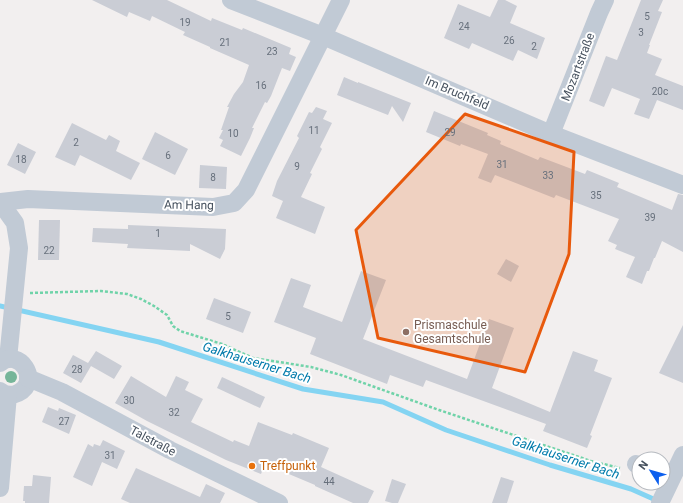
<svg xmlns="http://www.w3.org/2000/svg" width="683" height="503" font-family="Roboto,sans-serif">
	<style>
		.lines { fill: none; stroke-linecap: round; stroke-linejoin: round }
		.stream { stroke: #84d4f2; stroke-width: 5 }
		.building { fill: #cacdd5 }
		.path { stroke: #70d3a9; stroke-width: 2.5; stroke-dasharray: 3 2; stroke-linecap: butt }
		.minor { stroke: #c1cad5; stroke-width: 18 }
		.tree { fill: #76b599 }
		.marked { fill: #e8590c; fill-opacity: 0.2; stroke: #e8590c; stroke-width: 3; stroke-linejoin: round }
		.education-dot { fill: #8d6e63; stroke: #fff; stroke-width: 1.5 }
		.food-dot { fill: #e8710a; stroke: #fff; stroke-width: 1.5 }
		.labels { text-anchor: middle; stroke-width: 4; stroke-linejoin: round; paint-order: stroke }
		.number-label { font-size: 10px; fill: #67707c }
		.street-label { font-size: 12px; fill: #46515e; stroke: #fff }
		.education-label { font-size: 12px; fill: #785e54; stroke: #fff; text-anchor: start }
		.food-label { font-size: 12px; fill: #c56008; stroke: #fff; text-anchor: start }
		.water-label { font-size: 13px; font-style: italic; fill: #037cac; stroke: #fff }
	</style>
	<rect width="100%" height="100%" fill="#f2efef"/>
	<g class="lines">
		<polyline class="stream" points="0,306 159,342 303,389 383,402 446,430 550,465 631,489 658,501"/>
	</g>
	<g class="building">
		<polygon points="92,0 167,0 211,21 212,18 242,30 243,28 291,48 289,54 296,57 290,71 282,68 271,96 267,103 265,102 252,128 254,128 250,138 241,156 220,146 223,140 219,138 223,130 221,130 229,107 227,107 234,94 243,82 249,65 210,48 210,47 183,35 185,32 152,16 150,21 129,12 127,17"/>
		<polygon points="498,0 505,0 517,6 510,23 545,38 537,59 518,50 513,61 472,43 469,49 444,38 458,4 490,17"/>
		<polygon points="641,0 663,0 658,11 662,12 649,45 650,45 647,53 662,59 655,75 683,86 683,110 657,100 649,119 634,114 640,99 612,88 604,107 589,101 606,56 617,60"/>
		<polygon points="344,77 358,83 358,82 411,103 403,122 392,106 388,115 337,95"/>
		<polygon points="316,107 327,111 323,119 332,123 320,147 322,149 310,173 312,174 301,197 325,207 315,234 276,218 283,201 272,196 277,181 299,138 297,136 309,112 312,113"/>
		<polygon points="434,111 488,133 487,135 501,141 500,144 538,160 540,157 585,174 587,170 619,183 617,187 672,210 678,194 683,195 683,252 662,241 655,258 654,258 649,271 647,271 642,284 626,277 635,257 615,249 617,245 608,241 619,219 556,195 554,198 495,175 491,183 478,178 488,154 461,144 460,146 426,132"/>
		<polygon points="72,123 106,140 109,135 120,141 116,151 140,163 131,180 80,155 75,166 55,157"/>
		<polygon points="155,132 188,149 175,175 142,159"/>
		<polygon points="18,143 36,152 25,174 7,165"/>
		<polygon points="200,165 227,167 226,189 199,188"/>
		<polygon points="39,220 60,220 59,260 38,260"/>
		<polygon points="128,225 226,229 225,249 220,259 190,244 190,251 127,248 128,244 92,242 93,228 128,229"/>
		<polygon points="506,259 519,266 511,282 497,274"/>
		<polygon points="361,271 386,280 363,339 467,379 489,319 514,328 492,388 550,412 573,351 598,360 594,371 612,378 590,435 592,436 587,448 543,431 546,424 426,380 423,387 390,375 387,384 310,354 316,338 274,322 291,278 311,285 303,307 342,322"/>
		<polygon points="214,298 251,312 243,333 206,319"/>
		<polygon points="683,325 683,383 659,373"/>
		<polygon points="96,351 122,366 114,379 91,366 81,383 63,373 73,355 88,363"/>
		<polygon points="131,376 166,397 176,376 189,382 185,390 203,399 191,422 233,442 234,440 249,446 258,422 292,435 293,433 329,448 321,467 374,491 368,503 353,503 315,486 315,485 265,464 261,474 226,460 147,421 115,403"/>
		<polygon points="222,377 265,397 260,408 217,388"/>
		<polygon points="48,407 58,411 59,408 76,415 69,434 42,422"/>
		<polygon points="103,440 125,451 117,469 102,462 92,486 73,477 88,444 93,447 94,444 100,446"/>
		<polygon points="136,468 200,497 206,484 225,493 220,503 130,503 121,499"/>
		<polygon points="33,475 51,477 49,503 25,503 25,501 23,501 24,486 32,486"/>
		<polygon points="501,477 514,481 507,503 492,503"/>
		<polygon points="392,479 406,484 398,503 392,503 385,501"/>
	</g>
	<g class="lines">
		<polyline class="path" points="30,293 101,291 127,294 141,299 154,306 167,315 173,326 180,331 222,344 253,358 311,367 341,375 439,410 591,461 620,468"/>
		<g class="minor">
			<polyline points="231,0 323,36 551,134 683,185"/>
			<polyline points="551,134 599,13 605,0"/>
			<polyline points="0,202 15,223 19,248 8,359"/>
			<polyline points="1,202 28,199 213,207 234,203 246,190 341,0"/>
			<path d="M0 363C19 347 42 381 18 393 12 396 5 395 0 391"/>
			<polyline points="28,378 62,392 170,450 279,503"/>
			<polyline points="636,464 639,465"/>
			<polyline points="0,488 8,395"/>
			<polyline points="660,503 683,455"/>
		</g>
	</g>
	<circle class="tree" cx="11" cy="377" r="6"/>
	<path class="marked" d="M465 114 574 152 569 254 525 372 378 338 356 230Z"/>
	<circle class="education-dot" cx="406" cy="332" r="4"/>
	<circle class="food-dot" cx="252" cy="466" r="4"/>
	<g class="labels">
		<g class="number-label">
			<text x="647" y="20">5</text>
			<text x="185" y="26">19</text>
			<text x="464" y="30">24</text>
			<text x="641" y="36">3</text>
			<text x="509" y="44">26</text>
			<text x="225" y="46">21</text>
			<text x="534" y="50">2</text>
			<text x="272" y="55">23</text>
			<text x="261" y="89">16</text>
			<text x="660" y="95">20c</text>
			<text x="314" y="134">11</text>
			<text x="450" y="136">29</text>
			<text x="233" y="137">10</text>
			<text x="76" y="146">2</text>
			<text x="168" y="159">6</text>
			<text x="21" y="163">18</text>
			<text x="502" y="168">31</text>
			<text x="297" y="170">9</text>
			<text x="548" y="179">33</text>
			<text x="213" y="181">8</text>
			<text x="596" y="199">35</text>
			<text x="650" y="221">39</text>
			<text x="158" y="237">1</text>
			<text x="49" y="254">22</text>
			<text x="228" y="320">5</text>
			<text x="77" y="373">28</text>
			<text x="129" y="404">30</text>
			<text x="174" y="416">32</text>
			<text x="64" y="425">27</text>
			<text x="110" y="459">31</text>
			<text x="329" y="485">44</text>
		</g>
		<g class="street-label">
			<text transform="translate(578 67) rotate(-69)" y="4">Mozartstraße</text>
			<text transform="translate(457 93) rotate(23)" y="4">Im Bruchfeld</text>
			<text transform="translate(189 205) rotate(1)" y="4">Am Hang</text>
			<text transform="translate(153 441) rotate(28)" y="4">Talstraße</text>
		</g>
		<g class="education-label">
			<text x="414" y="329">Prismaschule<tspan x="414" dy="14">Gesamtschule</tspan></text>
		</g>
		<g class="food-label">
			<text x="260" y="470">Treffpunkt</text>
		</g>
		<g class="water-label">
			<text transform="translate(257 362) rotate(17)" y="5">Galkhauserner Bach</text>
			<text transform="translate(566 457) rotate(18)" y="5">Galkhauserner Bach</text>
		</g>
	</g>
	<g transform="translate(651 471) rotate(307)"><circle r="19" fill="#ffffff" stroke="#b5b9bf"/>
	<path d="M0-3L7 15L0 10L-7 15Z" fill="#0c5fee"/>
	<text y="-6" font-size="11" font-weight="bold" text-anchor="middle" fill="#46515e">N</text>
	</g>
</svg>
